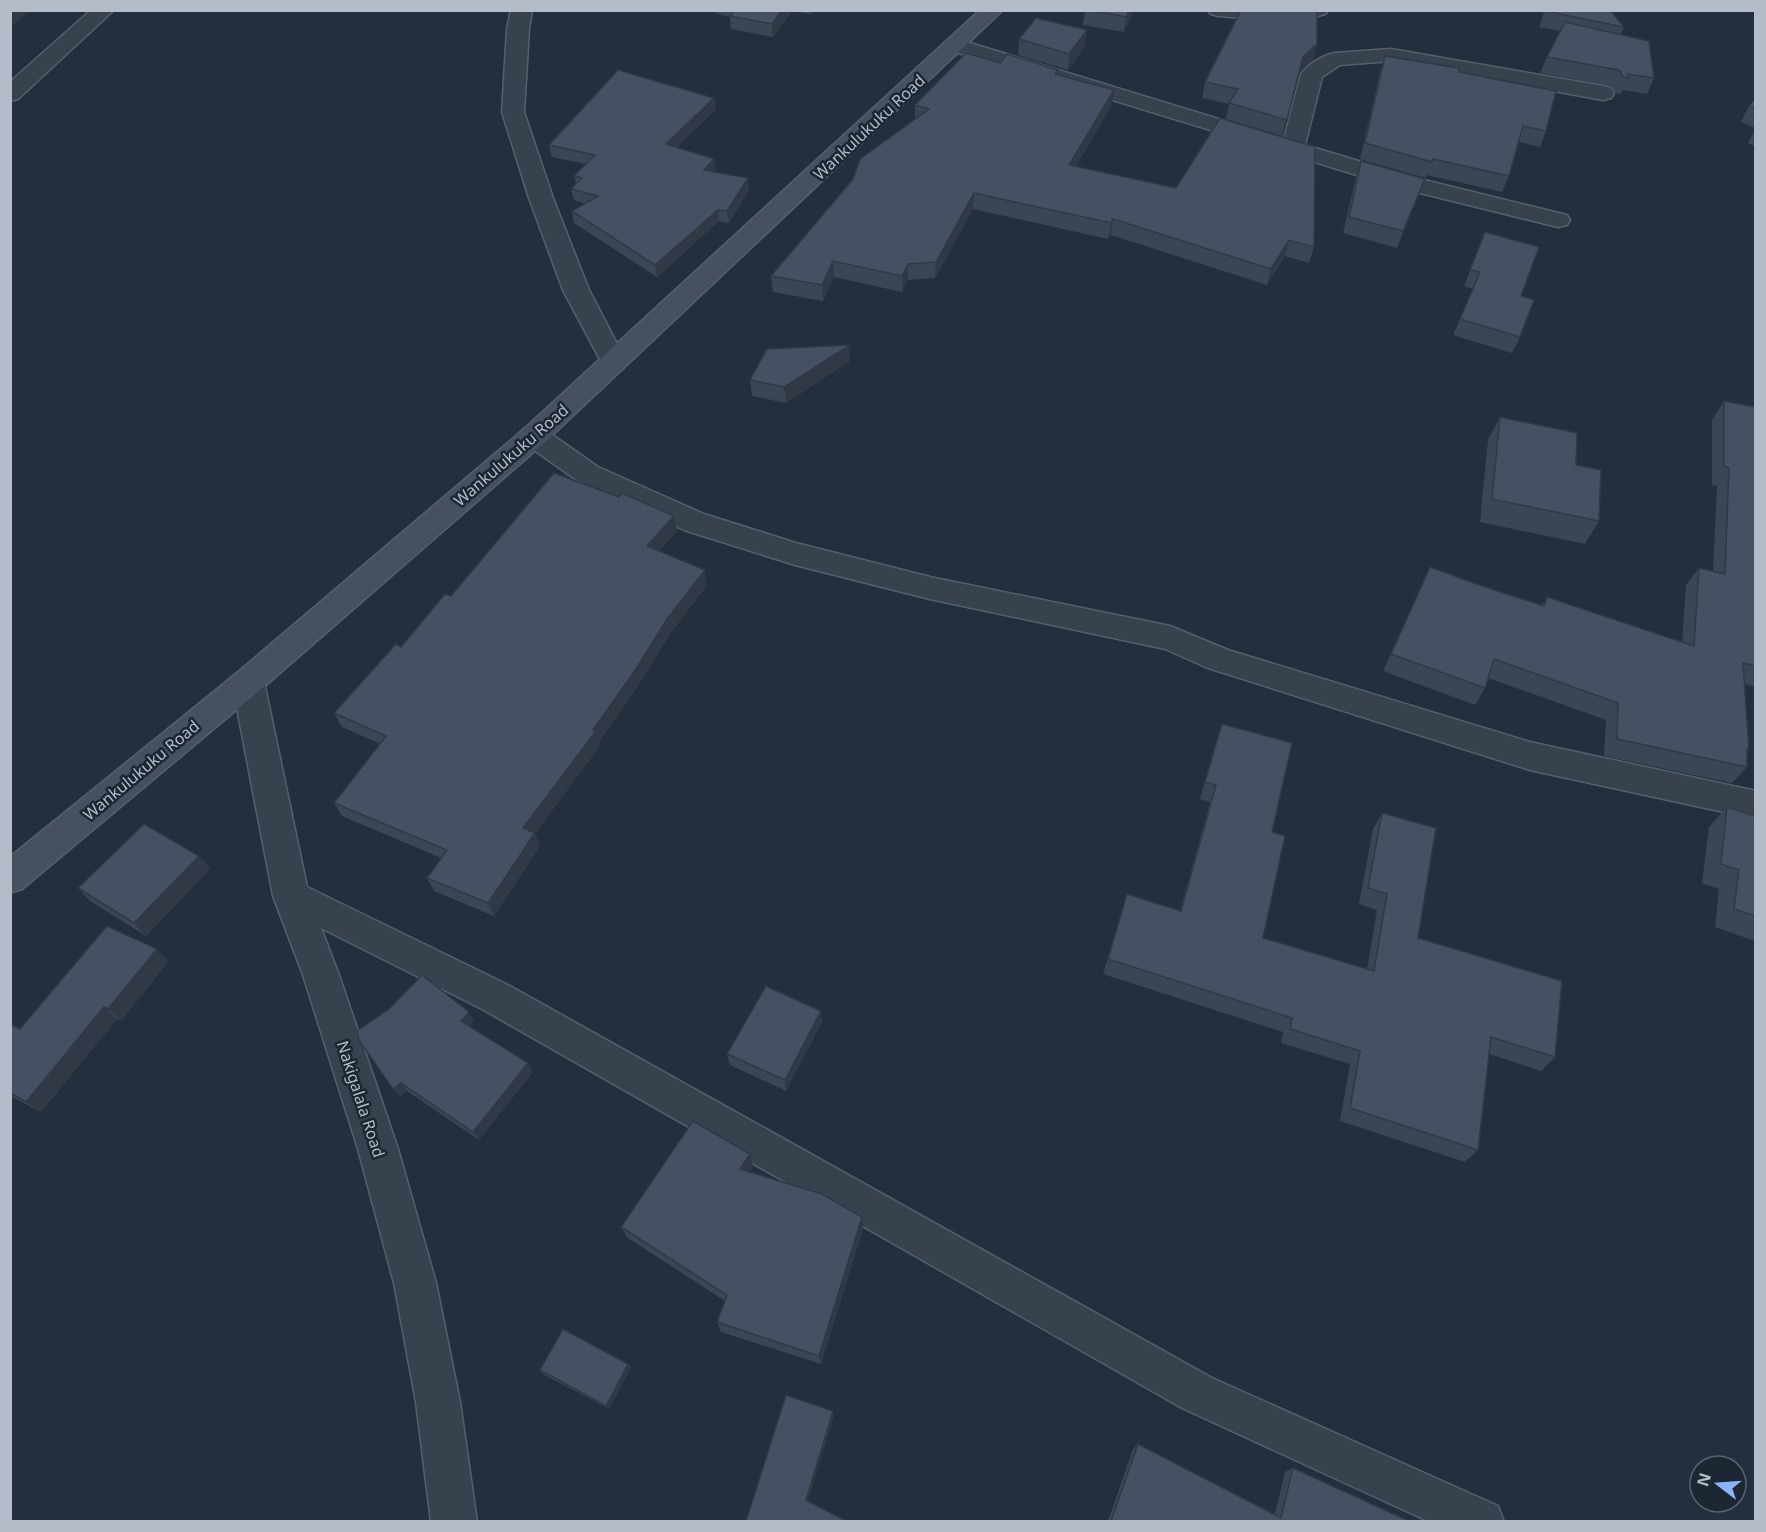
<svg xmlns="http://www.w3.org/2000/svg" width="1766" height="1532" font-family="'Noto Sans',sans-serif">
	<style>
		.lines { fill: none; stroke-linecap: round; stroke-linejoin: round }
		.street-casing { stroke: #565f6c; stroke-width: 3 }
		.secondary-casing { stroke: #565f6c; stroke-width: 3 }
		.street { fill: #38414e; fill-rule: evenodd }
		.secondary { fill: #465061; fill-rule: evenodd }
		.wall { fill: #3b4654 }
		.shaded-wall { fill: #303945 }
		.building { fill: #455162; stroke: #303945; stroke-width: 1.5 }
		.labels { text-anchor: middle; stroke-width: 5; stroke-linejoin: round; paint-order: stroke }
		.street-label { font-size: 16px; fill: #b4bcc9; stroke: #1d2633 }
	</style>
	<rect width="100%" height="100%" fill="#242f3e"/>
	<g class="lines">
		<defs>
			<g id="street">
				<polygon points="91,10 114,10 18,99 10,101 10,82"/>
				<polygon points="511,10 532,10 529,29 524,112 553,198 589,290 627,363 623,369 614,372 605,369 563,290 529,198 502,112 507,29"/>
				<polygon points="1208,10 1328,10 1325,14 1318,16 1268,20 1218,16 1211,14"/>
				<path d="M957 39 1284 139 1301 74C1308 64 1323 55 1335 53L1391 49 1603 86 1611 88 1614 93 1611 98 1603 100 1391 61 1340 65 1322 77 1305 145 1412 177 1567 215 1570 220 1567 225 1558 227 1396 187 949 50 946 45 949 40Z"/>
				<polygon points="534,426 544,429 598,467 704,514 796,543 930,577 1170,626 1228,650 1530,742 1756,791 1756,819 1530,770 1208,668 1165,649 930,599 795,565 684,530 578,481 524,443 520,436 524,429"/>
				<polygon points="248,669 259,673 264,682 307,887 508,985 1212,1378 1498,1506 1504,1522 1430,1522 1182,1408 482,1009 321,928 339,975 398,1149 436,1283 460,1402 477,1522 431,1522 416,1402 394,1283 358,1149 303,975 273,896 232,682 237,673"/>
			</g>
			<polygon id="secondary" points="980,10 1003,10 544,443 259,691 22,889 10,893 10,857 237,673 524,429"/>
		</defs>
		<use href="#street" class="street-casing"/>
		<use href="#secondary" class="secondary-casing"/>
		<use href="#street" class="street"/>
		<use href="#secondary" class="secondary"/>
	</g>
	<g class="wall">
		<polygon points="706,10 813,10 811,14 792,11 773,37 731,29 730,17"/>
		<polygon points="1085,10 1134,10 1124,32 1083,25"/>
		<polygon points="1545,10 1624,27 1620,35 1654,78 1647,94 1623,90 1621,94 1616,93 1612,86 1540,73 1547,57 1560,31 1539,27"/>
		<polygon points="1019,39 1085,46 1068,70 1018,55"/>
		<polygon points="1317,44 1313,60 1299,73 1282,136 1226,119 1229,104 1202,98 1205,82"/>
		<polygon points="1385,56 1459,72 1546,131 1540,147 1519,142 1509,176 1502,192 1427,175 1426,178 1360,159 1380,72"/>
		<polygon points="1000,63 1058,70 1058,75 1112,105 1076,166 1176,188 1314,247 1309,263 1285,256 1267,285 1111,235 1108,239 973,209 935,278 908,280 902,292 834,277 823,301 773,292 771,276 915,120 915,105"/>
		<polygon points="714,98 716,109 676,148 716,170 714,172 749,190 729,223 719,221 657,277 574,223 572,211 585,204 574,200 571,189 576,184 574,176 586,164 552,157 549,145"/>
		<polygon points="1755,99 1755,128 1741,122 1749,106"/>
		<polygon points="1755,130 1755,146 1748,143"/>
		<polygon points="1361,161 1425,179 1397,248 1343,233 1356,177"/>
		<polygon points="1485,232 1521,296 1520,337 1512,353 1453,335 1473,289 1464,286"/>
		<polygon points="850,345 850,361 786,403 752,396 750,380"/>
		<polygon points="1724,401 1755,407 1755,687 1745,684 1749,750 1747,752 1747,767 1732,783 1604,756 1606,720 1488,678 1485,688 1475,705 1383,671 1430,567 1485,587 1542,605 1547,597 1682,642 1686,585 1699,568 1713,571 1717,486 1712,485 1712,420"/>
		<polygon points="1500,417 1576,465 1599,521 1585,544 1480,522 1488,440"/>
		<polygon points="674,516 677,531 659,551 707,585 670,634 639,684 599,742 600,746 535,833 540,846 494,916 434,891 427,878 441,858 342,816 334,803 380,744 342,727 334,713 451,596"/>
		<polygon points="1222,724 1272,832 1263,938 1367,969 1377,910 1359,904 1373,829 1382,813 1418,938 1555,1057 1541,1071 1489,1054 1478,1150 1465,1162 1340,1121 1350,1064 1281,1043 1283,1032 1103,974 1127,894 1180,911 1210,802 1200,799 1216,741"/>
		<polygon points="1727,807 1755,816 1755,941 1715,927 1719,889 1702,883 1709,827"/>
		<polygon points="199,856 210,869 146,936 90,901 78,888"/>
		<polygon points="169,961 121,1021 117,1019 41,1112 10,1096 10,1024 20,1029"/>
		<polygon points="389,1009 474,1021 469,1026 533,1072 479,1140 407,1091 400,1097"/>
		<polygon points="822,1022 786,1091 730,1065 727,1054"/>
		<polygon points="753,1166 750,1172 862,1217 863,1229 821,1364 721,1332 717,1322 725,1301 628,1238 621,1227"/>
		<polygon points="628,1364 631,1367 609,1409 543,1374 540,1370"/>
		<polygon points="1138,1444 1275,1514 1285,1472 1293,1468 1409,1521 1108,1521 1133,1449"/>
	</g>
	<g class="shaded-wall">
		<polygon points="10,10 32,10 10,27"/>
		<polygon points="782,10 792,11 773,37 772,24"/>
		<polygon points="1129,10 1134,10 1124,32 1126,17"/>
		<polygon points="1087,30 1085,46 1068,70 1069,54"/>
		<polygon points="1317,44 1313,60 1299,73 1282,136 1303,57"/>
		<polygon points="1114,90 1112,105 1067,181 1069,165"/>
		<polygon points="714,98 716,109 668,156 666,144"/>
		<polygon points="714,159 716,170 705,182 704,170"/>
		<polygon points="748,178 749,190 729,223 727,211"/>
		<polygon points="1425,179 1419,195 1397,248 1403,231"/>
		<polygon points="974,193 973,209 935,278 936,262"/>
		<polygon points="718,210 719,221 657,277 655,265"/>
		<polygon points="1113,219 1111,235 1108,239 1111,223"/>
		<polygon points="1289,240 1285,256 1267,285 1271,269"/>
		<polygon points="833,261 834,277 823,301 822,285"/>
		<polygon points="908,264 908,280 902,292 902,276"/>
		<polygon points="850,345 850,361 786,403 784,387"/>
		<polygon points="674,516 677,531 650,561 647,546"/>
		<polygon points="705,570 707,585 670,634 639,684 599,742 600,746 529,842 523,828 593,730 667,619"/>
		<polygon points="535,833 540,846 494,916 488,903"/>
		<polygon points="199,856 210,869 146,936 134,923"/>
		<polygon points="157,949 169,961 121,1021 108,1009"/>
		<polygon points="104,1007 117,1019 41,1112 26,1102"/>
		<polygon points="821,1011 822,1022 786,1091 785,1080"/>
		<polygon points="469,1012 474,1021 466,1030 461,1021"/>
		<polygon points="528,1063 533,1072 479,1140 473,1132"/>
		<polygon points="401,1083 407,1091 400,1097 393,1089"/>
		<polygon points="750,1154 753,1166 744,1181 740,1169"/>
		<polygon points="862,1217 863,1229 821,1364 819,1356"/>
		<polygon points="628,1364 631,1367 609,1409 606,1406"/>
		<polygon points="833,1411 834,1416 807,1504 806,1500"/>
	</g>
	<g class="building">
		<polygon points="735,10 782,10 772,24 730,16"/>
		<polygon points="1088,10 1129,10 1126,17"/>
		<polygon points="1241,10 1317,10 1317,44 1303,57 1287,120 1229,103 1238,89 1205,82"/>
		<polygon points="1610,10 1624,27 1545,11 1545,10"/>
		<polygon points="1036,18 1087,30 1069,54 1019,39"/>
		<polygon points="1565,22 1649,41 1654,78 1628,74 1628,78 1623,77 1619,70 1547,57"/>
		<polygon points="966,53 1000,63 1007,54 1058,70 1055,74 1114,90 1069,165 1176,188 1220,118 1315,147 1314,247 1289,240 1271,269 1113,219 1111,223 974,193 936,262 908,264 902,276 833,261 822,285 771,276 853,179 860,159 929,109 915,105"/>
		<polygon points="1385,56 1459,68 1459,72 1556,91 1546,131 1523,126 1509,176 1433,159 1432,162 1365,143"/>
		<polygon points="618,70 714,98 666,144 714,159 704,170 748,178 727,211 718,210 655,265 572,211 598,196 571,189 582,178 574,176 595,155 549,145"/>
		<polygon points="1755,99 1755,108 1749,106"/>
		<polygon points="1361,161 1425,179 1403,231 1349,217"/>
		<polygon points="1485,232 1539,247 1521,296 1534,300 1520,337 1460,319 1480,272 1470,270"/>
		<polygon points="850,345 784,387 750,380 767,349"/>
		<polygon points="1724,401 1755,407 1755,666 1743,663 1749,750 1747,749 1747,767 1617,739 1618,703 1494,659 1485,688 1391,654 1430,567 1485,587 1544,606 1547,597 1694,646 1699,568 1725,574 1729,468 1724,466"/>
		<polygon points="1500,417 1577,433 1576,465 1601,470 1599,521 1492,499"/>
		<polygon points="554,473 619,497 622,493 674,516 647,546 705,570 667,619 636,669 593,730 596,731 523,828 535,833 488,903 427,878 447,850 334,803 386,736 334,713 396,644 401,647 445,594 451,596"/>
		<polygon points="1222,724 1292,743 1272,832 1285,836 1263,938 1374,971 1387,894 1368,888 1382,813 1436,828 1418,938 1562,981 1555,1057 1491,1037 1478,1150 1350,1108 1360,1051 1290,1029 1292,1018 1108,959 1127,894 1181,911 1216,785 1205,782"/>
		<polygon points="1727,807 1755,816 1755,916 1734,909 1739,870 1721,864"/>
		<polygon points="144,824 199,856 134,923 78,888"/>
		<polygon points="107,926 157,949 108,1009 104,1007 26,1102 10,1093 10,1024 20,1029"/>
		<polygon points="422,975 469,1012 461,1021 528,1063 473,1132 401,1083 393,1089 359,1040 357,1031 389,1009"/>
		<polygon points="766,986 821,1011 785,1080 727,1054"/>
		<polygon points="693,1121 750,1154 740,1169 822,1194 862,1217 819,1356 717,1322 727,1295 621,1227"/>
		<polygon points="563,1329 628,1364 606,1406 540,1370"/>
		<polygon points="786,1395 833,1411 806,1500 846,1521 746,1521"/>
		<polygon points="1138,1444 1281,1518 1293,1468 1409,1521 1111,1521"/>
	</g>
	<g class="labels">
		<g class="street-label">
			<text transform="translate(869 127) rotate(-43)" y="6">Wankulukuku Road</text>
			<text transform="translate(511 455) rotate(-41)" y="6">Wankulukuku Road</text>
			<text transform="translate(141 770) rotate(-40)" y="6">Wankulukuku Road</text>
			<text transform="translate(361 1099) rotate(72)" y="6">Nakigalala Road</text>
		</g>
	</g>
	<rect width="1766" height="1532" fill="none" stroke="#b4bcc9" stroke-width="24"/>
	<g transform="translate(1718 1484) rotate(287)"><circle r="28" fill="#1d2633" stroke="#59626f" stroke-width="1.5"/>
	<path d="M0-4.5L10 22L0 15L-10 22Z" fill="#8ab4f8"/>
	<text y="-9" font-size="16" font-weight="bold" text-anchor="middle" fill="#b4bcc9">N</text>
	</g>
</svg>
